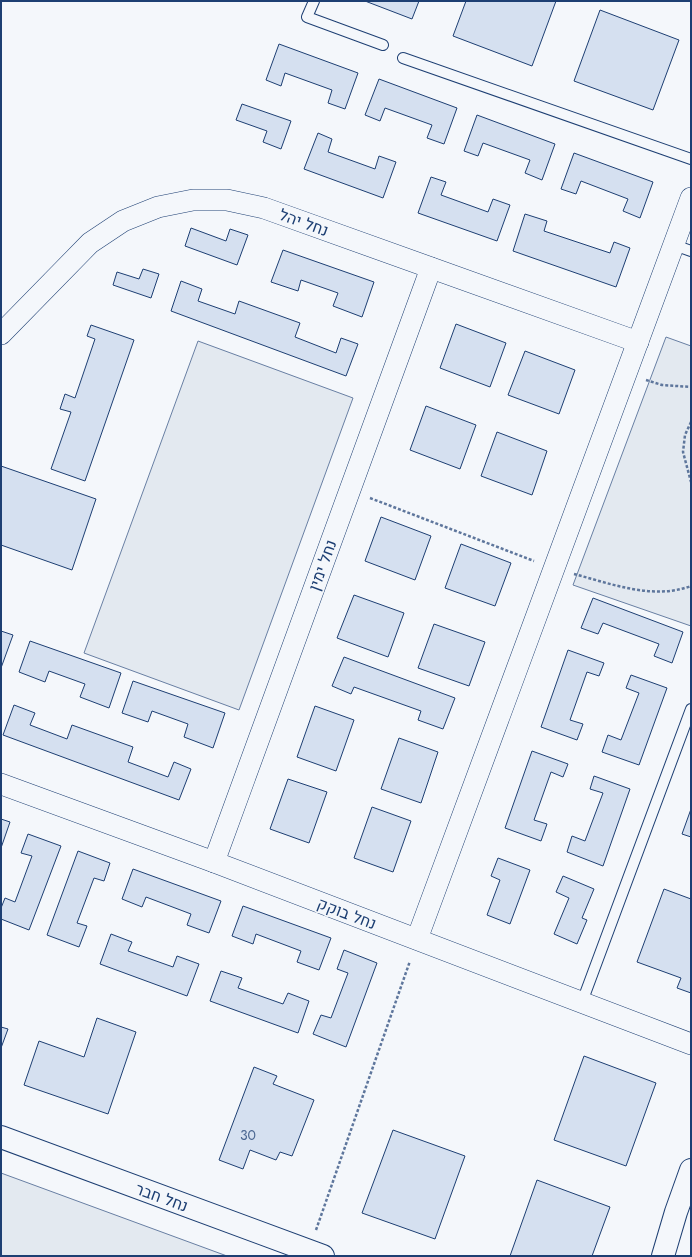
<svg xmlns="http://www.w3.org/2000/svg" width="692" height="1257" font-family="Jost,Heebo,sans-serif">
	<style>
		.green { fill: #e3e9f0; stroke: #687fa3 }
		.building { fill: #d5e0f0; stroke: #1d3f73 }
		.lines { fill: none; stroke-linecap: round; stroke-linejoin: round }
		.lane-casing { stroke: #1d3f73; stroke-width: 12 }
		.street-casing { stroke: #1d3f73; stroke-width: 22 }
		.secondary-casing { stroke: #1d3f73; stroke-width: 24 }
		.path { stroke: #5e769c; stroke-width: 2.5; stroke-dasharray: 3 2; stroke-linecap: butt }
		.lane { stroke: #f4f7fb; stroke-width: 10 }
		.street { stroke: #f4f7fb; stroke-width: 21 }
		.secondary { stroke: #f4f7fb; stroke-width: 22 }
		.labels { text-anchor: middle; stroke-width: 3; stroke-linejoin: round; paint-order: stroke }
		.number-label { font-size: 14px; fill: #4b6792 }
		.street-label { font-size: 16px; fill: #1d3f73; stroke: #f4f7fb }
	</style>
	<rect width="100%" height="100%" fill="#f4f7fb"/>
	<g class="green">
		<polygon points="666,337 691,346 691,626 573,585"/>
		<polygon points="198,341 353,398 239,710 84,653"/>
		<polygon points="1,1173 227,1256 1,1256"/>
	</g>
	<g class="building">
		<polygon points="365,1 419,1 412,19"/>
		<polygon points="466,1 556,1 532,66 453,36"/>
		<polygon points="600,10 679,40 653,110 574,81"/>
		<polygon points="279,44 358,73 345,109 328,103 332,90 285,73 281,86 266,80"/>
		<polygon points="379,79 457,108 444,144 427,138 432,125 385,108 380,121 365,115"/>
		<polygon points="242,104 291,121 281,149 263,142 267,131 236,120"/>
		<polygon points="477,115 555,144 542,180 525,173 530,160 483,143 478,156 464,151"/>
		<polygon points="318,133 332,139 328,152 375,169 379,156 396,162 383,198 304,169"/>
		<polygon points="574,153 653,182 640,218 623,211 628,199 581,181 576,194 561,189"/>
		<polygon points="431,177 446,182 441,195 488,212 493,199 510,205 497,241 418,213"/>
		<polygon points="525,214 547,221 544,231 610,253 614,242 630,248 616,287 513,251"/>
		<polygon points="191,228 226,241 230,229 248,235 237,265 185,246"/>
		<polygon points="283,250 374,282 362,317 333,306 338,293 301,280 298,291 271,282"/>
		<polygon points="143,269 159,274 151,298 113,285 117,272 139,279"/>
		<polygon points="181,281 202,289 198,301 235,314 239,301 300,323 295,337 336,353 341,338 358,344 346,376 171,311"/>
		<polygon points="456,324 506,343 490,387 440,368"/>
		<polygon points="91,325 134,340 85,481 51,469 71,412 60,409 65,394 75,398 95,339 87,336"/>
		<polygon points="525,351 575,370 559,414 508,395"/>
		<polygon points="426,406 476,425 460,469 410,450"/>
		<polygon points="497,432 547,451 532,495 481,476"/>
		<polygon points="1,466 96,499 72,570 1,545"/>
		<polygon points="381,517 431,536 415,580 365,561"/>
		<polygon points="461,544 511,563 495,606 445,588"/>
		<polygon points="354,595 404,613 388,657 337,638"/>
		<polygon points="593,598 683,632 672,663 654,656 659,644 603,623 598,634 581,628"/>
		<polygon points="434,624 485,642 469,686 418,668"/>
		<polygon points="1,631 13,635 1,668"/>
		<polygon points="30,641 121,673 109,708 80,697 85,684 49,671 45,682 19,672"/>
		<polygon points="568,650 604,663 599,676 587,672 570,720 583,724 577,740 541,727"/>
		<polygon points="344,657 455,698 443,729 418,720 421,711 354,687 351,694 332,686"/>
		<polygon points="631,675 667,688 639,765 602,752 608,735 621,740 639,693 626,688"/>
		<polygon points="133,681 225,713 213,748 184,737 188,724 152,711 148,722 122,713"/>
		<polygon points="14,705 35,713 30,725 67,739 72,725 133,747 128,762 168,777 174,762 191,769 179,800 3,735"/>
		<polygon points="315,706 354,720 336,771 297,757"/>
		<polygon points="399,738 438,752 421,803 381,789"/>
		<polygon points="532,751 568,764 563,777 551,772 534,820 547,824 541,841 505,828"/>
		<polygon points="594,776 630,789 603,866 567,852 572,836 585,841 603,793 590,789"/>
		<polygon points="288,779 327,792 309,843 270,829"/>
		<polygon points="372,807 411,821 393,872 354,858"/>
		<polygon points="691,809 691,837 682,834"/>
		<polygon points="1,819 10,822 1,848"/>
		<polygon points="28,834 61,846 29,930 1,919 1,908 5,898 15,902 32,856 21,853"/>
		<polygon points="78,851 110,863 104,881 94,878 77,923 87,926 79,947 47,935"/>
		<polygon points="498,858 530,870 510,924 487,915 500,880 491,876"/>
		<polygon points="133,869 221,901 209,933 187,925 191,914 146,897 142,907 122,899"/>
		<polygon points="563,876 594,889 582,918 587,920 577,944 554,934 569,898 556,892"/>
		<polygon points="664,889 691,899 691,993 677,988 681,978 637,962"/>
		<polygon points="243,906 331,938 319,970 297,962 301,951 256,934 253,944 232,936"/>
		<polygon points="111,934 132,942 128,951 173,967 177,956 199,964 187,996 100,964"/>
		<polygon points="344,950 377,963 346,1047 313,1034 321,1015 331,1018 348,973 337,969"/>
		<polygon points="221,971 242,978 238,988 283,1004 288,993 309,1001 298,1033 210,1001"/>
		<polygon points="97,1018 136,1032 108,1114 24,1085 39,1041 84,1057"/>
		<polygon points="1,1027 8,1029 1,1048"/>
		<polygon points="584,1056 656,1083 626,1166 554,1140"/>
		<polygon points="254,1067 277,1076 273,1084 314,1100 292,1156 280,1152 276,1160 250,1150 243,1169 219,1160"/>
		<polygon points="393,1130 465,1156 435,1239 362,1213"/>
		<polygon points="537,1180 610,1207 592,1256 510,1256"/>
	</g>
	<g class="lines">
		<defs>
			<g id="lane">
				<polyline points="314,1 307,17 383,45"/>
				<polyline points="403,58 691,159"/>
				<polyline points="674,245 691,251"/>
				<polyline points="582,1002 691,709"/>
			</g>
			<g id="street">
				<polyline points="1,334 90,243 123,221 158,207 193,200 227,200 264,208 638,342"/>
				<polyline points="1,784 214,862 691,1044"/>
				<polyline points="214,862 431,268"/>
				<polyline points="417,939 691,198"/>
			</g>
			<g id="secondary">
				<polyline points="1,1137 323,1256"/>
				<polyline points="663,1256 676,1212 691,1170"/>
			</g>
		</defs>
		<use href="#lane" class="lane-casing"/>
		<use href="#street" class="street-casing"/>
		<use href="#secondary" class="secondary-casing"/>
		<g class="path">
			<polyline points="646,380 662,385 691,387"/>
			<polyline points="691,422 685,435 683,452 691,482"/>
			<polyline points="370,498 534,561"/>
			<path d="M574 574C612 584 653 600 691 586"/>
			<polyline points="316,1230 410,961"/>
		</g>
		<use href="#lane" class="lane"/>
		<use href="#street" class="street"/>
		<use href="#secondary" class="secondary"/>
	</g>
	<g class="labels">
		<g class="number-label">
			<text x="248" y="1140">30</text>
		</g>
		<g class="street-label">
			<text transform="translate(304 222) rotate(20)" y="6">נחל יהל</text>
			<text transform="translate(322 565) rotate(-70)" y="6">נחל ימין</text>
			<text transform="translate(347 913) rotate(21)" y="6">נחל בוקק</text>
			<text transform="translate(162 1197) rotate(20)" y="6">נחל חבר</text>
		</g>
	</g>
	<rect width="692" height="1257" fill="none" stroke="#1d3f73" stroke-width="4"/>
</svg>
